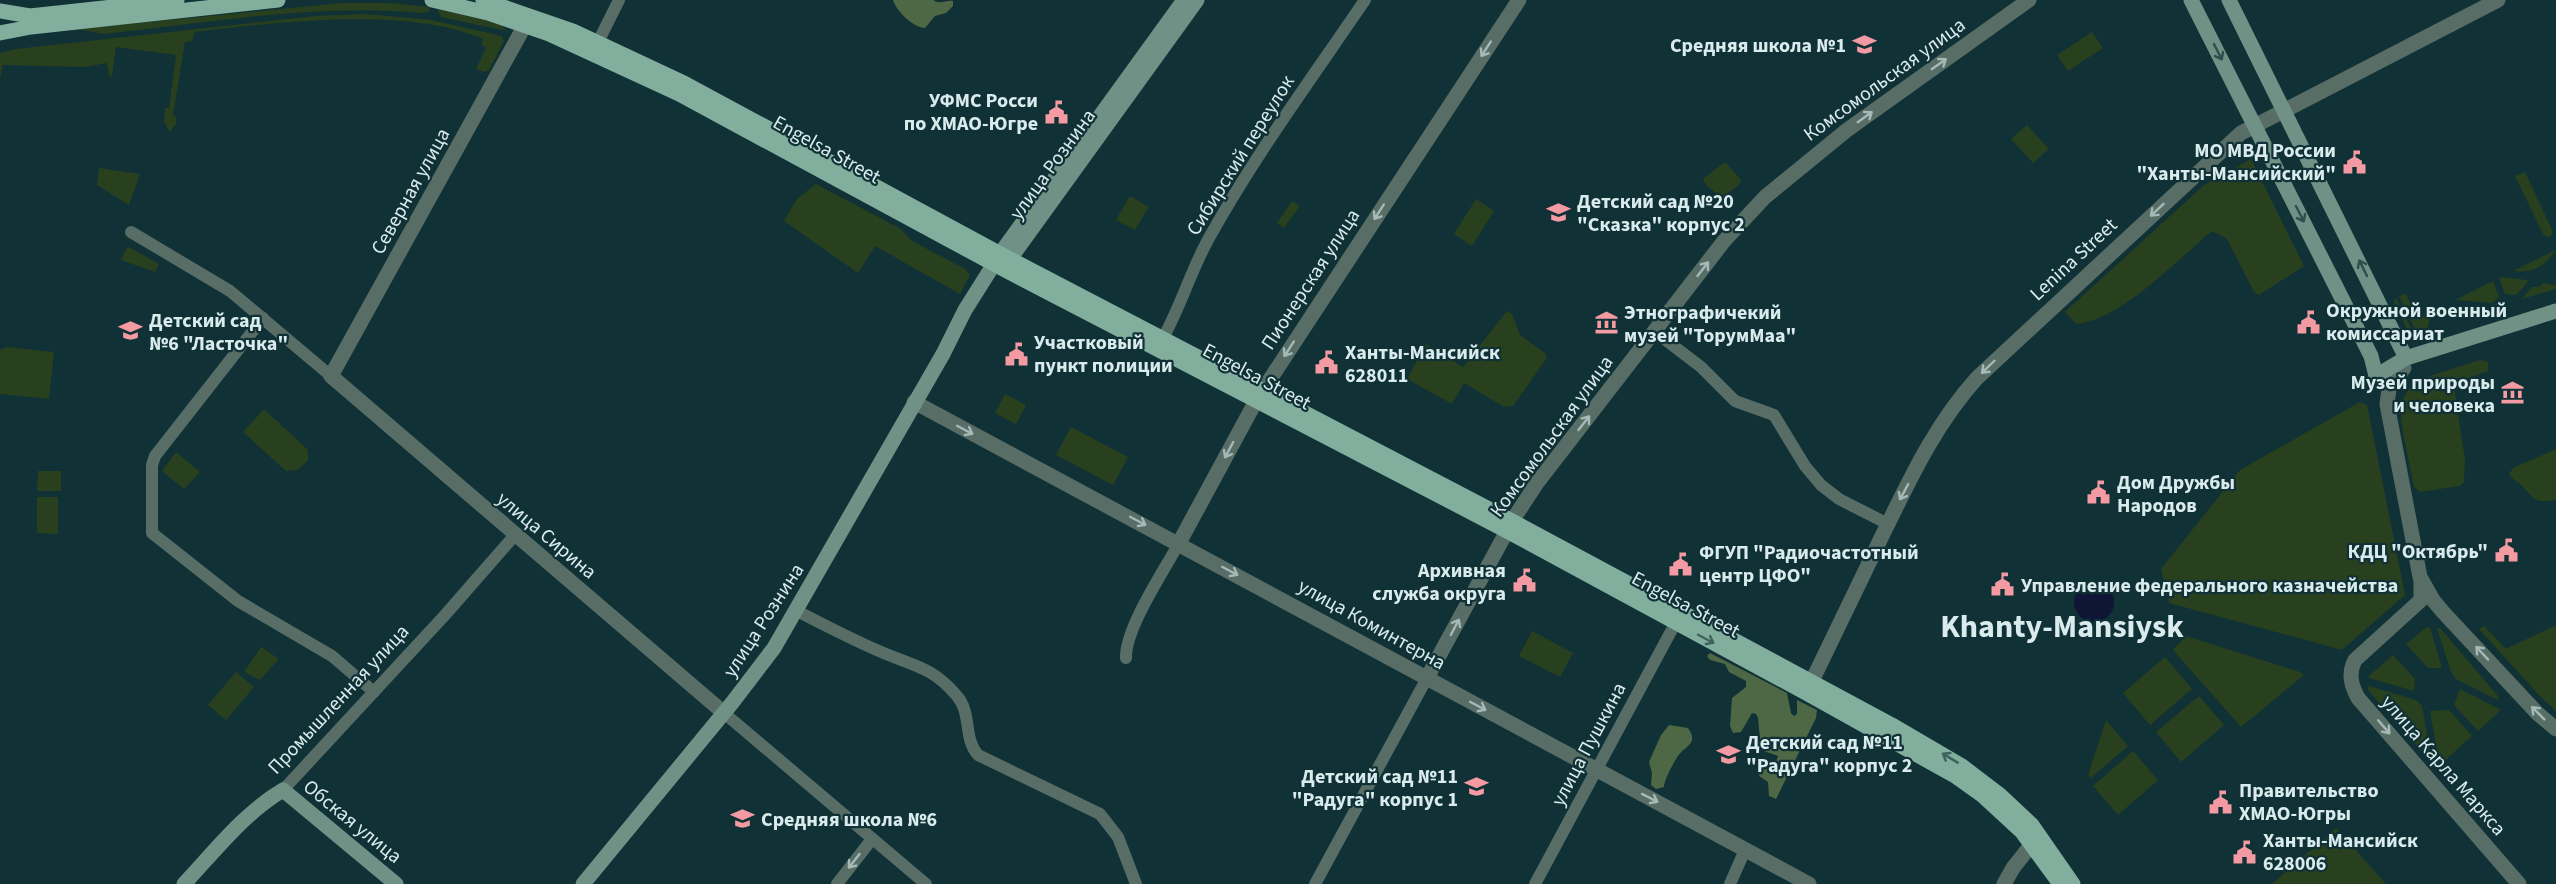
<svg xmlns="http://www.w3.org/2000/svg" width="2556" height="884" font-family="'Source Sans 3',sans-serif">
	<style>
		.green { fill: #29401f }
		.forest { fill: #4e6744 }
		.water { fill: #0f1535 }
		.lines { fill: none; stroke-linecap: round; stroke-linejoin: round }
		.minor { stroke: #586d65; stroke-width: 12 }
		.tertiary { stroke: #586d65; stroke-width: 15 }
		.secondary { stroke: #709286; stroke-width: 15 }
		.primary { stroke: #82ae9e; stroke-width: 15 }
		.oneway { stroke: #a5b9b7 }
		.oneway2 { stroke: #2d4e4d }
		.oneway3 { stroke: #3e635f }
		.labels { text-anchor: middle; stroke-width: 4.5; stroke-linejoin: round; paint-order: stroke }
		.poi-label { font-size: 20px; font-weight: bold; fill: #d9ebed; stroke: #103135; text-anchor: start }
		.street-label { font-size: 20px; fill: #d9ebed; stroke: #103135 }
		.town-label { font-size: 32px; font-weight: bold; fill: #d9ebed; stroke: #103135 }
	</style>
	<rect width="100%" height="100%" fill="#103135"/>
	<g class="green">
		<path d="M342 3H390L430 7 428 12 423 13C316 3 209 23 103 34L77 29Z"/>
		<path d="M437 9C455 12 496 17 507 31L441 17Z"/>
		<path d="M365 14 431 20 502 36 504 41 489 70 485 72 476 69 486 48 481 44 483 39C408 6 276 22 195 32L192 41 185 42 173 115 176 117V124L170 132 164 122 165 108H169L176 55 116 47 112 77 109 76 107 63 85 67 3 65 0 78V53L16 49 316 16Z"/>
		<polygon points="2092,32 2103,48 2068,71 2057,55"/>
		<polygon points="2027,125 2049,149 2033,163 2011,139"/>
		<path d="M2251 159 2304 266 2259 295 2254 292 2227 239 2212 231C2178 259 2120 321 2076 324L2065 312 2204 185Z"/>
		<path d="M1725 162 1741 180 1739 185 1723 196C1716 194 1705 186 1703 179Z"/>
		<polygon points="99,168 140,174 129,205 97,185"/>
		<polygon points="2525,172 2553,232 2550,237 2544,236 2515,176"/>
		<polygon points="816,184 901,229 912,241 965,269 970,275 960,294 875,246 858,273 784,221 797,199"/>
		<polygon points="1130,196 1149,207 1135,230 1116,220"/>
		<polygon points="1476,199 1494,211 1472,246 1454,234"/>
		<polygon points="1292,201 1300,206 1284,228 1277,223"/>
		<polygon points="129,247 159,264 155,272 121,260 126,249"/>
		<path d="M2556 250C2545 266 2533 274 2513 271Z"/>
		<polygon points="2502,277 2527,280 2528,282 2516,295 2505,294 2499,278"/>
		<polygon points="2493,281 2499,297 2492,303 2455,300"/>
		<polygon points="2543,283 2556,285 2556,289 2522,299 2532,287 2539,287"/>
		<polygon points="2405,293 2418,318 2433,311 2427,328 2416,331 2399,296"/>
		<polygon points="2396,298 2413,332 2405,336 2406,327 2394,302"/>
		<polygon points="1507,311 1512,314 1520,335 1545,353 1547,358 1513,406 1504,407 1464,383 1452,404 1407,379 1426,344 1463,367"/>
		<polygon points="7,347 54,352 49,399 0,394 0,350"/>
		<path d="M2480 360 2488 362V371L2456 383 2454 386 2465 460 2464 482 2459 486 2420 492 2414 487C2411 467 2399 424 2401 406 2403 395 2411 385 2420 379Z"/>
		<polygon points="1005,394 1026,405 1016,424 995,413"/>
		<polygon points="2360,402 2367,405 2405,595 2342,650 2169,603 2161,569 2240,470"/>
		<polygon points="264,409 308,450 308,460 298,470 286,471 243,432"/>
		<polygon points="1071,427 1128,457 1113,485 1056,455"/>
		<path d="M2556 449V500C2535 503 2536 501 2523 487 2518 481 2512 481 2509 473L2515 467Z"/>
		<polygon points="176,452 200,472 184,489 162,471"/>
		<polygon points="38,471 61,471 61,491 37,491"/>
		<polygon points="37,497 58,497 58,534 37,533"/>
		<polygon points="2556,625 2556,711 2540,696 2479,629 2484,626 2506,649"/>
		<polygon points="2427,627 2430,627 2442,668 2428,668 2406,644"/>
		<polygon points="2437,628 2440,628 2498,696 2498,700 2456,679 2451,672"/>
		<polygon points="1532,631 1573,653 1560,677 1519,656"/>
		<polygon points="2186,636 2300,672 2304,675 2241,727 2173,650"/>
		<polygon points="261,647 279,659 260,680 244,672"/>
		<polygon points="2393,655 2415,679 2414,691 2369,678 2369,676"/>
		<polygon points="2165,657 2192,689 2150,725 2123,693"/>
		<polygon points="236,672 254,687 226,720 208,705"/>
		<polygon points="2369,686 2416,700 2422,706 2431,757 2427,757 2368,690"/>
		<polygon points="2460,689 2501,710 2478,731 2454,705"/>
		<polygon points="2199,696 2224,725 2181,762 2156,732"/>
		<polygon points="2449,710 2472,736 2442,763 2439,762 2430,711"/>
		<polygon points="2106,720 2128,746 2091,778 2088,775"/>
		<polygon points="2133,751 2158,780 2118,815 2093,786"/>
		<polygon points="2336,828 2386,884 2272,884"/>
	</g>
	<g class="forest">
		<path d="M893 0H933C940 5 945 0 953 1V6L946 13 935 16 925 28C914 28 896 11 893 0Z"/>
		<polygon points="1710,653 1787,693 1791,713 1794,716 1797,714 1797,700 1817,710 1816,718 1776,799 1769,796 1768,782 1759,776 1762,768 1774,768 1778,756 1761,750 1758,718 1756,714 1752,713 1741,732 1733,733 1730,726 1732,698 1746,687 1746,681 1729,672 1725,664 1710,660 1707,656"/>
		<path d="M1669 725 1688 728C1699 744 1686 745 1678 756 1674 762 1664 780 1664 787L1656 789 1651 785 1652 773 1649 762 1661 735Z"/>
	</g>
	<circle class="water" cx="2094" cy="602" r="20"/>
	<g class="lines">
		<g class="minor">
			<polyline points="598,42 619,0"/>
			<polyline points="131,232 230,291 331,376"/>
			<polyline points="263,318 155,456 152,465 152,533 238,601 332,656 374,692"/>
			<polyline points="1654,331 1701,367 1735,401 1774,415 1805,466 1821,485 1839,499 1888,524"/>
			<path d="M1163 338C1181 306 1191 270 1209 238 1255 155 1312 78 1365 0"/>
			<path d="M797 611C824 625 851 639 879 651 913 666 932 666 957 696 972 713 963 738 978 755L1100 814 1118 837 1136 884"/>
			<path d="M1126 658C1125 628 1164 571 1179 543"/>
			<polyline points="724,713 926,884"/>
			<polyline points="283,790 445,615 515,535"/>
			<polyline points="837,884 872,839"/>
			<polyline points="1315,884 1427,678"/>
			<polyline points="1535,884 1676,622"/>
			<polyline points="1730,884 1745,850"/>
		</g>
		<g class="tertiary">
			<polyline points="525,25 331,376 724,713"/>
			<polyline points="2404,368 2389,389 2387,404 2420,577 2433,600 2443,612 2537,713 2556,729"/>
			<polyline points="1263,390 1519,0"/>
			<polyline points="914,402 1809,884"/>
			<polyline points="1512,521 1537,483 1724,241 1765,197 1847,130 2029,0"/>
			<polyline points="1179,543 1257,399"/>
			<path d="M2421 580V600L2355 660C2348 673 2351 685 2358 698L2519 884"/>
			<polyline points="1427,678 1507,531"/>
			<path d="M1812 681C1836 632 1859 583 1883 534 1910 479 1936 423 1977 378L2241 133 2498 0"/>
			<polyline points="2004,884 2013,868 2032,844"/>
		</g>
		<g class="secondary">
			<polyline points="2191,0 2371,356 2376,376"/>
			<polyline points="2229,0 2406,358"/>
			<polyline points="1000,254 1184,0"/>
			<polyline points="1010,259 1197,0"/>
			<polyline points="2376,376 2406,358 2556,311"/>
			<path d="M184 884C215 851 244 813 283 790L396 884"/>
			<polyline points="583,884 732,703 774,648 943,354 965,310 994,264"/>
		</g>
		<g class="primary">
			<polyline points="432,0 488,13 549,34 679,94 1003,269 1507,531 1806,693 1955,776 1983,796 2022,832 2060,884"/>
			<polyline points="483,0 573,31 684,83 1010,259 1512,521 1892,725 1962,766 2000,795 2032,825 2073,884"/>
			<polyline points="0,11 30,16 177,0"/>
			<polyline points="0,33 31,27 278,0"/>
		</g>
	</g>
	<defs><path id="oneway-shaft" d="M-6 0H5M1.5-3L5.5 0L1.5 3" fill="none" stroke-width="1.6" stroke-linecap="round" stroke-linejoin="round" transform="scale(1.5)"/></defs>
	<g class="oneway">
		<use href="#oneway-shaft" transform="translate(1486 49) rotate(123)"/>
		<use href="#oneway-shaft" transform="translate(1939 64) rotate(-35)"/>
		<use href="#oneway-shaft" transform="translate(1865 117) rotate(-36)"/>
		<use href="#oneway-shaft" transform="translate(2157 210) rotate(137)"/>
		<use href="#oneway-shaft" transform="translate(1379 212) rotate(123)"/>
		<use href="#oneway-shaft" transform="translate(1703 269) rotate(-52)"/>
		<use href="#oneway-shaft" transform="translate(1289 349) rotate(123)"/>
		<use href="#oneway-shaft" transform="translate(1988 367) rotate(136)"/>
		<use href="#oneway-shaft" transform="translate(1584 423) rotate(-52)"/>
		<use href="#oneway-shaft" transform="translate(965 430) rotate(28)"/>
		<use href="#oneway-shaft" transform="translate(1229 450) rotate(118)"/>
		<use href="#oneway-shaft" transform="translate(1904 492) rotate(118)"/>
		<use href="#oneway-shaft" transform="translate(1138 521) rotate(28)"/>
		<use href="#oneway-shaft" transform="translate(1230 571) rotate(28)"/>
		<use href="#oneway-shaft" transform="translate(1455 627) rotate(-62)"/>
		<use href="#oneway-shaft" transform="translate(2482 653) rotate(-133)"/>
		<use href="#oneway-shaft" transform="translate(1478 706) rotate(28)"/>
		<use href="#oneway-shaft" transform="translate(2538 713) rotate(-135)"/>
		<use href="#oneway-shaft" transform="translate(2384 727) rotate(49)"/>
		<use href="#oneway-shaft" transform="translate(1650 798) rotate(27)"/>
		<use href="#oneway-shaft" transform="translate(854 861) rotate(128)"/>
	</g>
	<g class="oneway2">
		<use href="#oneway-shaft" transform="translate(2218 52) rotate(63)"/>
		<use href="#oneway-shaft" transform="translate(2300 214) rotate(63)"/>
		<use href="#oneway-shaft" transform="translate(2363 268) rotate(-116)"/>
	</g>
	<g class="oneway3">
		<use href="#oneway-shaft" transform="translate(1706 639) rotate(28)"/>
		<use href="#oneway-shaft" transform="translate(1950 758) rotate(-149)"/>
	</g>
	<defs>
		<symbol id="school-bare" viewBox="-9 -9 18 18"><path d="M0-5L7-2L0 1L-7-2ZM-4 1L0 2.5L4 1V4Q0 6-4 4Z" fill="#f49aa3" stroke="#103135" stroke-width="2.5" paint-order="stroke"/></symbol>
		<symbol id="civic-bare" viewBox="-9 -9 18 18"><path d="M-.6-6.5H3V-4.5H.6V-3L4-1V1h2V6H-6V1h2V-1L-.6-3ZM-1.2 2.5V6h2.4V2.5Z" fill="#f49aa3" stroke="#103135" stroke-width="2.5" paint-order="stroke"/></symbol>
		<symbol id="museum-bare" viewBox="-9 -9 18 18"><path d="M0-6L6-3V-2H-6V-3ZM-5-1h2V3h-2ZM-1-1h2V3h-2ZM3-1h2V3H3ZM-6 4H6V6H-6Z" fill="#f49aa3" stroke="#103135" stroke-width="2.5" paint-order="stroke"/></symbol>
	</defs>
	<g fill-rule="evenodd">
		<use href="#school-bare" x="1848" y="28" width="33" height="33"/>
		<use href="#civic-bare" x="1040" y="96" width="33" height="33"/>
		<use href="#civic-bare" x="2338" y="146" width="33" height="33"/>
		<use href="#school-bare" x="1542" y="196" width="33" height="33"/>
		<use href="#civic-bare" x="2292" y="306" width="33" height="33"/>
		<use href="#museum-bare" x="1590" y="306" width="33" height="33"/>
		<use href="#school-bare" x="114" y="314" width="33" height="33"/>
		<use href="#civic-bare" x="1000" y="338" width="33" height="33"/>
		<use href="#civic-bare" x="1310" y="346" width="33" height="33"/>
		<use href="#museum-bare" x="2496" y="376" width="33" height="33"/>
		<use href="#civic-bare" x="2082" y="476" width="33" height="33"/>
		<use href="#civic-bare" x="2490" y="534" width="33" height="33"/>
		<use href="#civic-bare" x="1664" y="548" width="33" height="33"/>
		<use href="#civic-bare" x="1508" y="564" width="33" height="33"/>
		<use href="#civic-bare" x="1986" y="568" width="33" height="33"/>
		<use href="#school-bare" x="1712" y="738" width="33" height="33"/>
		<use href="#school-bare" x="1460" y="770" width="33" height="33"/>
		<use href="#civic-bare" x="2204" y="786" width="33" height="33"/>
		<use href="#school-bare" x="726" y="802" width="33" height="33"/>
		<use href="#civic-bare" x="2228" y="836" width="33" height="33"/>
	</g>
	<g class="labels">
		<g class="poi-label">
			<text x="1846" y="52" text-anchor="end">Средняя школа №1</text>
			<text x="1038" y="107" text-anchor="end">УФМС Росси<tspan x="1038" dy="23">по ХМАО-Югре</tspan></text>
			<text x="2336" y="157" text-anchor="end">МО МВД России<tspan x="2336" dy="23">"Ханты-Мансийский"</tspan></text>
			<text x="1577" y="208">Детский сад №20<tspan x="1577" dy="23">"Сказка" корпус 2</tspan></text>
			<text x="2326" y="317">Окружной военный<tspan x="2326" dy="23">комиссариат</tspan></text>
			<text x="1624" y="319">Этнографичекий<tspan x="1624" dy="23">музей "ТорумМаа"</tspan></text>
			<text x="149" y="327">Детский сад<tspan x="149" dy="23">№6 "Ласточка"</tspan></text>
			<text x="1034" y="349">Участковый<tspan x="1034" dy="23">пункт полиции</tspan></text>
			<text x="1345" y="359">Ханты-Мансийск<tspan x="1345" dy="23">628011</tspan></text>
			<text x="2495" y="389" text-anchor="end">Музей природы<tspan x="2495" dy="23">и человека</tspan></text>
			<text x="2117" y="489">Дом Дружбы<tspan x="2117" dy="23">Народов</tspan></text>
			<text x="2488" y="558" text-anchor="end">КДЦ "Октябрь"</text>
			<text x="1699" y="559">ФГУП "Радиочастотный<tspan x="1699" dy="23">центр ЦФО"</tspan></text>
			<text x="1506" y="577" text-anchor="end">Архивная<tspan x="1506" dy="23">служба округа</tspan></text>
			<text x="2021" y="592">Управление федерального казначейства</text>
			<text x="1746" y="749">Детский сад №11<tspan x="1746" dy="23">"Радуга" корпус 2</tspan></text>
			<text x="1458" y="783" text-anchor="end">Детский сад №11<tspan x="1458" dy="23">"Радуга" корпус 1</tspan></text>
			<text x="2239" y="797">Правительство<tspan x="2239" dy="23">ХМАО-Югры</tspan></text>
			<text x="761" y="826">Средняя школа №6</text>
			<text x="2263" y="847">Ханты-Мансийск<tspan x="2263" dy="23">628006</tspan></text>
		</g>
		<g class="street-label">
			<text transform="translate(1884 79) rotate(-36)" y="7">Комсомольская улица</text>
			<text transform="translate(827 149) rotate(29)" y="7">Engelsa Street</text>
			<text transform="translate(1240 155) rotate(-58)" y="7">Сибирский переулок</text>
			<text transform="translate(1052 164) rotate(-54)" y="7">улица Рознина</text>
			<text transform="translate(410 191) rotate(-61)" y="7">Северная улица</text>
			<text transform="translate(2073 259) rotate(-43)" y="7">Lenina Street</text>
			<text transform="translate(1310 279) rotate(-57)" y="7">Пионерская улица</text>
			<text transform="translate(1257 376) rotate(28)" y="7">Engelsa Street</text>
			<text transform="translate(1551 436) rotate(-54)" y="7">Комсомольская улица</text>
			<text transform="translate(547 535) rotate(40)" y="7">улица Сирина</text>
			<text transform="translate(1686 604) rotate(28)" y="7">Engelsa Street</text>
			<text transform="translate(763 620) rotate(-57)" y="7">улица Рознина</text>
			<text transform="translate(1372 624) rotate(29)" y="7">улица Коминтерна</text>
			<text transform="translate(338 699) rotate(-47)" y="7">Промышленная улица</text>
			<text transform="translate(1588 744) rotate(-62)" y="7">улица Пушкина</text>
			<text transform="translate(2444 765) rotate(49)" y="7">улица Карла Маркса</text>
			<text transform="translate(353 821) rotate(39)" y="7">Обская улица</text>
		</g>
		<g class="town-label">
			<text x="2062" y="637">Khanty-Mansiysk</text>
		</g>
	</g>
</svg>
